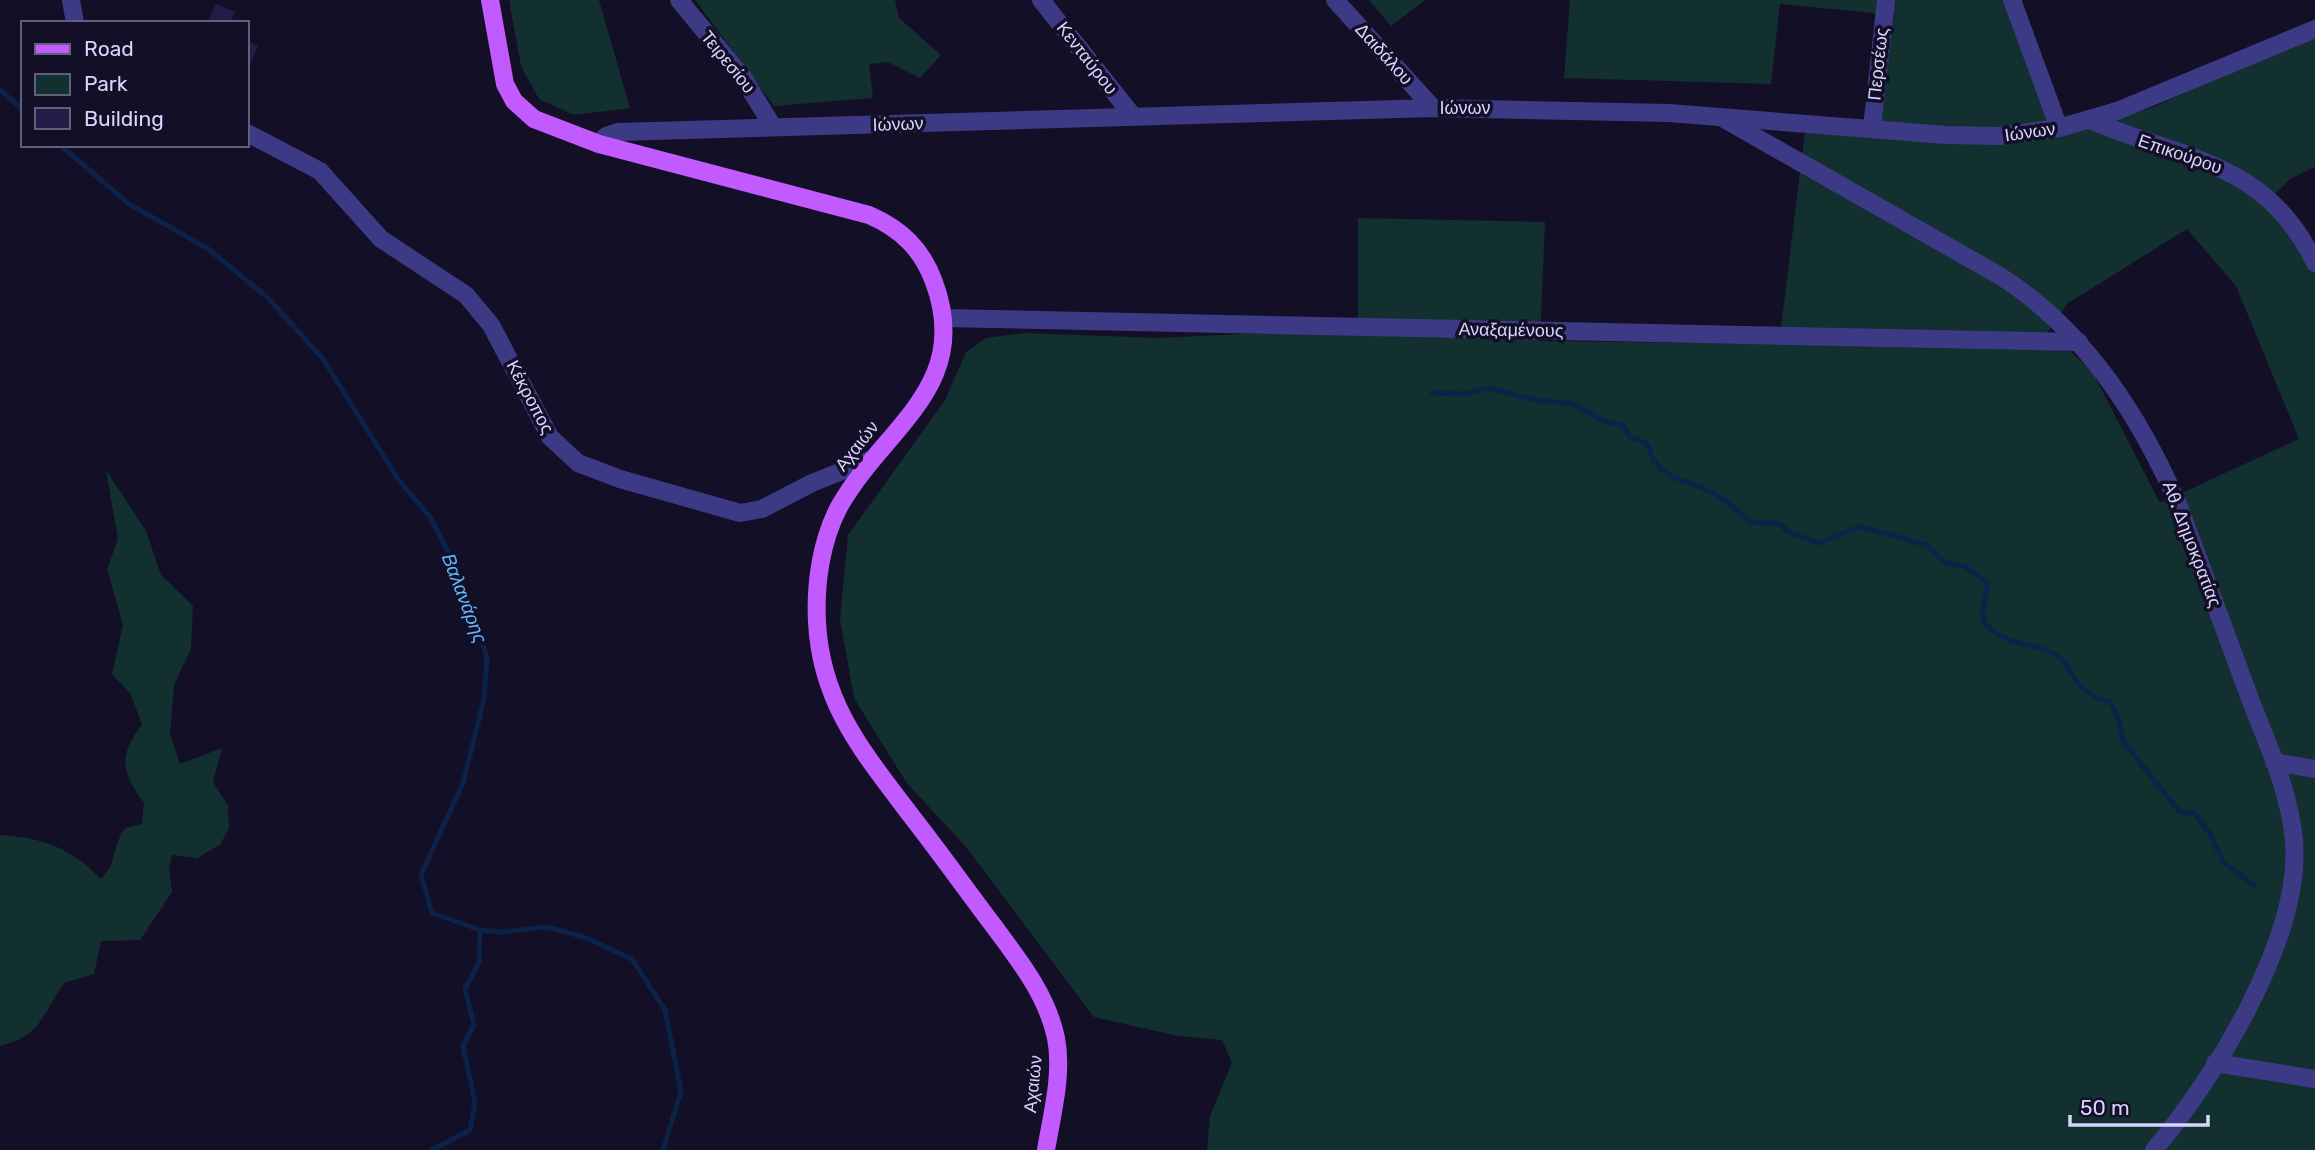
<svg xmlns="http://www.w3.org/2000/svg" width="2315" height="1150" font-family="Rubik,sans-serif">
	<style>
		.green { fill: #12302f; fill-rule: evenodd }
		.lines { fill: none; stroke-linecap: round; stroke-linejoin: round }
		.stream { stroke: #0c2248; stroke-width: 5 }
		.building { fill: #241b47 }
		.minor { stroke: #3d3a85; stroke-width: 18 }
		.major { stroke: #c25bff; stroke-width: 18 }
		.labels { text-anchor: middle; stroke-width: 7; stroke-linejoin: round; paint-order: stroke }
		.street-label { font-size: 18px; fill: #d9d4ff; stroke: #130f26 }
		.water-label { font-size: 19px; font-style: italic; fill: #62b6ff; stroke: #130f26 }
	</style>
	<rect width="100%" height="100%" fill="#130f26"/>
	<g class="green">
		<polygon points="509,0 599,0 630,108 574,115 539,99 521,66"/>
		<polygon points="695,0 895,0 899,18 941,55 920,78 888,62 869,64 873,98 774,106"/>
		<polygon points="1369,0 1425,0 1391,26"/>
		<path d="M1570 0H2009L2056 135 2151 108 2315 34V167L2290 179 2272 197 2315 255V1150H1207L1210 1116 1232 1063 1222 1040 1178 1036 1094 1017 966 847 906 782 854 698 840 619 848 535 945 400 966 352 986 338 1026 333 1158 338 1238 334H1358V218L1545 222 1540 341 1779 344 1805 132 1877 133 1894 15 1780 4 1771 84 1564 78ZM2187 229 2236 286 2299 439 2160 503 2092 371 2068 349 2035 350 2067 304Z"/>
		<path d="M106 470 146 531 161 575 193 606 191 649 174 685 170 734 180 764 222 748 213 782 228 806 229 828 220 845 197 858 172 855 169 869 172 892 140 940 101 941 94 974 64 983C42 1015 42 1035 0 1046V835C44 838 71 848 101 879 117 864 111 849 125 828L142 824 144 803C121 771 118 757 142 724L130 693 112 674 123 625 107 569 118 539Z"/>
	</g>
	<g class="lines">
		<g class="stream">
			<polyline points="0,90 23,110"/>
			<polyline points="60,145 129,204 207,248 267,297 323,359 398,479 430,517 460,575 487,657 484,699 463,783 421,875 432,913 480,930 501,932 546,927 584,937 632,959 665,1010 681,1091 663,1150"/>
			<path d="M1432 393 1465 394 1491 388 1534 400 1573 404 1604 421 1623 426 1630 437 1648 444C1655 478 1677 477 1705 489 1722 497 1736 508 1749 522L1779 524 1791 533 1818 543 1860 527 1927 545 1945 563 1965 566 1987 583C1988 595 1978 614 1986 624 2005 648 2043 642 2064 661 2068 664 2069 671 2072 675 2081 690 2093 697 2110 702L2119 720 2124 743 2180 812 2194 813 2210 834 2223 862 2254 885"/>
			<polyline points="432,1150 470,1130 475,1102 463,1046 474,1025 465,989 479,962 480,930"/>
		</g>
	</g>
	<g class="building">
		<polygon points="216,4 235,12 230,23 207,23"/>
		<polygon points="247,41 258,46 247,71"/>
	</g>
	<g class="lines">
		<g class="minor">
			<polyline points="71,0 75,23"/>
			<polyline points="679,0 744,79 773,127"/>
			<polyline points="1041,0 1133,116"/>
			<polyline points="1335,0 1433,108"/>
			<polyline points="2012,0 2059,128"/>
			<path d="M1724 119 2000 276C2084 329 2139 414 2178 504 2203 570 2227 637 2252 704 2269 747 2290 794 2294 841 2302 937 2215 1078 2154 1150"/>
			<path d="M2090 120C2183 160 2266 160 2315 263"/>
			<polyline points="1872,128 1886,0"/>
			<polyline points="247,133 320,171 381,239 466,295 491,325 550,437 578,463 620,479 740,513 762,509 812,483 872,459"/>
			<polyline points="599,144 606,136 618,132 1433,108 1669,113 1946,135 2000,136 2059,128 2117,111 2315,29"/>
			<polyline points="943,318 2079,342"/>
			<polyline points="2274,762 2315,769"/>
			<polyline points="2215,1063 2315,1079"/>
		</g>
		<path class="major" d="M490 0 505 84 514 101 534 119 599 144 869 215C901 229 922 249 934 282 973 387 884 427 839 507 821 541 815 584 817 622 821 703 863 752 909 813 938 850 965 888 993 925 1019 960 1047 995 1056 1038 1063 1074 1052 1114 1046 1150"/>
	</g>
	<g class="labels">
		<g class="street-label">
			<text transform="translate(1384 54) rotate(48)" y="6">Δαιδάλου</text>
			<text transform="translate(1087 58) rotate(52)" y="6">Κενταύρου</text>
			<text transform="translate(728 62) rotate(51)" y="6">Τειρεσίου</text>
			<text transform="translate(1878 64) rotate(-84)" y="6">Περσέως</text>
			<text x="1465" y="114">Ιώνων</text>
			<text transform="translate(898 124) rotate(-2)" y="6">Ιώνων</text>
			<text transform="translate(2030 132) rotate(-8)" y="6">Ιώνων</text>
			<text transform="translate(2180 154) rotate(19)" y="6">Επικούρου</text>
			<text transform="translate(1511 330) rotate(1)" y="6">Αναξαμένους</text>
			<text transform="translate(530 397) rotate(62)" y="6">Κέκροπος</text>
			<text transform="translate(857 446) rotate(-52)" y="6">Αχαιών</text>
			<text transform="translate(2192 544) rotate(69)" y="6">Αθ. Δημοκρατίας</text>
			<text transform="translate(1033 1084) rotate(-84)" y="6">Αχαιών</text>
		</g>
		<g class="water-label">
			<text transform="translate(465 598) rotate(69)" y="7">Βαλανάρης</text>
		</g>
	</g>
	<rect x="21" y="21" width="228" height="126" fill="#130f26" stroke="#625e7d" stroke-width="2"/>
	<rect x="35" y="44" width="35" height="10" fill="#c25bff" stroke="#625e7d" stroke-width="2"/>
	<text x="84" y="56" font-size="21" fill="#d9d4ff">Road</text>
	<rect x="35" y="74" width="35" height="21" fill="#12302f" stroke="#625e7d" stroke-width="2"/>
	<text x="84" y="91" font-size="21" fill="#d9d4ff">Park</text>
	<rect x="35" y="108" width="35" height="21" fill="#241b47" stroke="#625e7d" stroke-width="2"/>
	<text x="84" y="126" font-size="21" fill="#d9d4ff">Building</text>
	<path d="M2070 1115v10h138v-10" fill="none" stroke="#d9d4ff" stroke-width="3.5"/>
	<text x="2080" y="1115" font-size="21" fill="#d9d4ff" stroke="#130f26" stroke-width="5" paint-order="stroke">50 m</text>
</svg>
